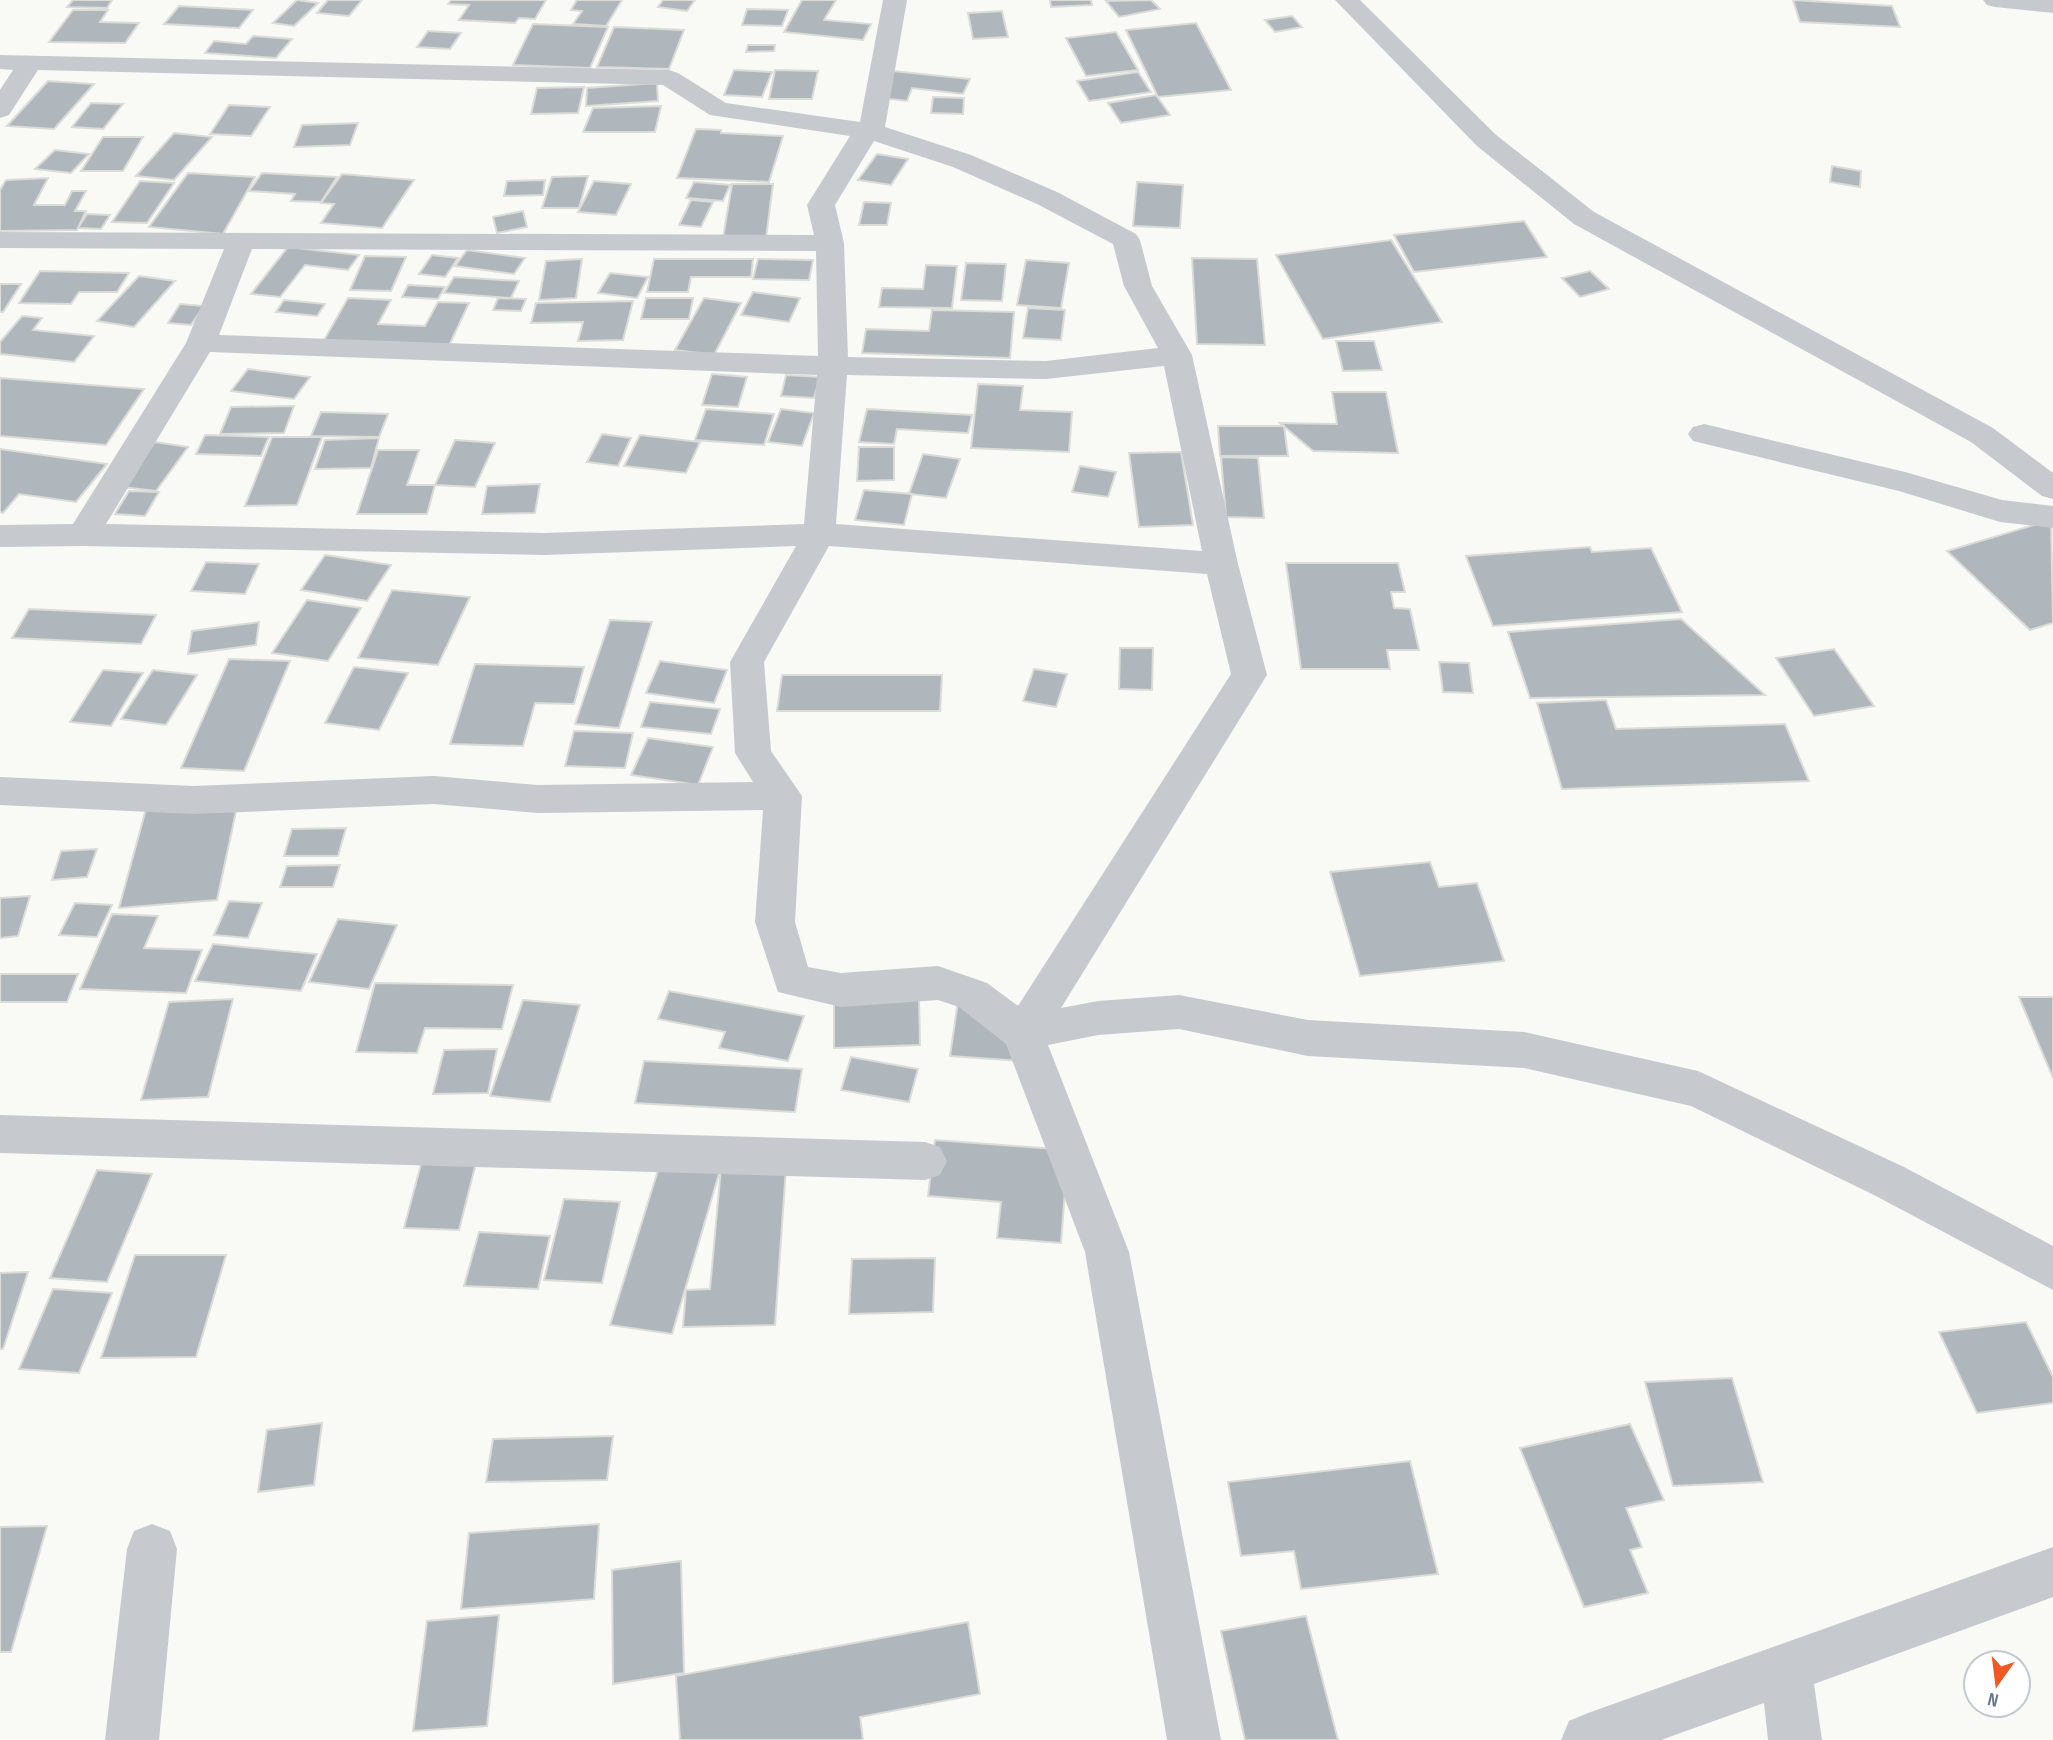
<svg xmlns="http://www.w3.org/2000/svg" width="2053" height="1740" font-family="'Sofia Sans Condensed',sans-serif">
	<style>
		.building { fill: #afb7bd; stroke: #dbdbd8; stroke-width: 2 }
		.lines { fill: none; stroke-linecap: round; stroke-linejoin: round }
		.minor { fill: #c6cace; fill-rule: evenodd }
	</style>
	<rect width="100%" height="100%" fill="#f9f9f6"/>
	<g class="building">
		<polygon points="73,0 112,0 107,8 67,7"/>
		<polygon points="297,0 318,3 294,26 273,23"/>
		<polygon points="328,0 362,0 349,16 317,13"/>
		<polygon points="451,0 546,0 535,19 519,18 515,23 459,20 469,5 448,4"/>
		<polygon points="577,0 622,0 606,26 573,24 582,11 571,10"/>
		<polygon points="663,0 695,0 687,11 658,7"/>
		<polygon points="802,0 836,0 824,20 871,24 863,40 784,32"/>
		<polygon points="1050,0 1091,0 1092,5 1051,7"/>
		<polygon points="1151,0 1160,9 1119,17 1106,1"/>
		<polygon points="1793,0 1892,6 1900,27 1800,22"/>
		<polygon points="179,6 253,10 239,28 164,24"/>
		<polygon points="747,9 788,10 782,26 742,25"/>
		<polygon points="73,10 108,10 100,22 139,23 125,43 49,42"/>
		<polygon points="1002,11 1008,37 973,39 968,13"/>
		<polygon points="1292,16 1302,27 1275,32 1265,20"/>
		<polygon points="1196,23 1231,90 1158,97 1126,30"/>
		<polygon points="533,24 608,27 590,68 513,65"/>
		<polygon points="614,27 684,30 669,69 597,67"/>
		<polygon points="428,31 461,33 450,49 417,47"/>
		<polygon points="1116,32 1138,70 1086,76 1066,38"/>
		<polygon points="253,36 292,39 276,58 205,53 214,41 246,44"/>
		<polygon points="748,45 775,45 774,51 746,52"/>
		<polygon points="734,70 772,72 762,97 724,95"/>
		<polygon points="775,70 818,71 812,99 769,99"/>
		<polygon points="893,71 970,79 963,94 912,88 907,101 881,98"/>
		<polygon points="1138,72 1151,92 1089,101 1077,81"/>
		<polygon points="48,81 94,84 54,129 7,126"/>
		<polygon points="657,83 658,101 586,106 587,88"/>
		<polygon points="584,87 578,113 531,114 537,88"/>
		<polygon points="1156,95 1170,115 1121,123 1108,103"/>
		<polygon points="933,97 964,98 963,114 931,113"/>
		<polygon points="91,103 123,104 103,129 72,127"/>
		<polygon points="229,105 270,107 251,136 210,134"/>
		<polygon points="661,106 655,132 583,132 593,108"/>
		<polygon points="358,123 350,145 294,147 302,125"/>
		<polygon points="696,129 721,130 721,133 783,136 769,182 677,178"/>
		<polygon points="174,133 212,137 174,180 136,176"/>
		<polygon points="103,137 143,137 123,171 81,171"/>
		<polygon points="55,150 89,154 71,173 35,169"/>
		<polygon points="877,154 908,159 891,185 858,180"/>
		<polygon points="1832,166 1861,171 1860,187 1830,182"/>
		<polygon points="188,173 255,177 223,234 149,227"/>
		<polygon points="262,173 337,177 321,202 291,201 295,194 249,191"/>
		<polygon points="342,174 414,180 382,228 321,223 334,204 321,203"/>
		<polygon points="588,176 579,208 542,208 552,177"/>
		<polygon points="48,178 34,205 65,205 72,191 86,191 75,211 86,211 77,230 0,231 0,190 6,180"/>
		<polygon points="545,180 543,195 504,196 507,181"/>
		<polygon points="140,181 174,183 147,223 112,222"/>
		<polygon points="594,181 631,184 616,215 578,212"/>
		<polygon points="694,182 707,183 730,185 723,201 686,198"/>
		<polygon points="1137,182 1183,185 1180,228 1133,226"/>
		<polygon points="732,184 773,184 766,238 723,238"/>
		<polygon points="691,200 713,202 701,227 679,225"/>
		<polygon points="864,202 891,203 887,225 859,225"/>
		<polygon points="523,211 527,227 497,233 493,217"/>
		<polygon points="87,214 110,215 101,229 78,228"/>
		<polygon points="1524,221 1547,257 1414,272 1394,235"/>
		<polygon points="1391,240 1442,322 1323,339 1276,255"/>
		<polygon points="288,247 359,255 348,270 305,265 280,297 251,294"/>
		<polygon points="467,250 525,258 514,274 455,266"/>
		<polygon points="432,255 458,258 445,277 419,274"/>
		<polygon points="365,256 406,257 391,291 350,290"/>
		<polygon points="1192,258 1257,259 1265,345 1197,344"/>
		<polygon points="582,259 576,298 539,300 546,261"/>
		<polygon points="654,259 753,259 751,277 691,277 688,292 647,292"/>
		<polygon points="758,259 813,260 809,280 753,279"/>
		<polygon points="1026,260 1069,263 1061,308 1017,305"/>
		<polygon points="966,263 1006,264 1002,301 961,300"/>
		<polygon points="926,265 957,266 952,308 879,307 882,288 923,289"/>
		<polygon points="40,271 129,273 117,292 79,292 71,304 19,303"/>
		<polygon points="1590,271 1609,289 1580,297 1562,278"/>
		<polygon points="610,273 648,277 637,298 598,293"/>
		<polygon points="139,276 175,281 134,327 97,321"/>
		<polygon points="454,277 519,281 511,298 444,293"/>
		<polygon points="0,284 21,284 3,312 0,312"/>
		<polygon points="408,285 445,287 438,299 402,297"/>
		<polygon points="753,292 800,298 789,322 741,315"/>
		<polygon points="348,298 391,300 378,324 425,326 438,302 469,303 447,350 323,342"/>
		<polygon points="498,298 526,299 521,311 493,310"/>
		<polygon points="646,298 693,298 689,319 641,319"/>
		<polygon points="704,298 741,303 714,355 675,350"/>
		<polygon points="284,300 325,304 317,316 276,312"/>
		<polygon points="633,301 623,340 578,341 583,322 531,323 536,303"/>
		<polygon points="180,304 204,306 191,325 168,323"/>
		<polygon points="1028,308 1065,310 1061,340 1023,338"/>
		<polygon points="932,310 1014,312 1010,358 862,353 866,329 929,331"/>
		<polygon points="22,316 42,318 33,330 94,336 74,362 0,354 0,342"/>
		<polygon points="1336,341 1374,341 1382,370 1343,371"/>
		<polygon points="248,369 310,377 294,399 231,391"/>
		<polygon points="712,374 747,377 738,407 702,405"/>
		<polygon points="786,375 820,377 814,398 781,396"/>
		<polygon points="0,378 144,389 106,445 0,436"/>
		<polygon points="978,384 1023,386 1020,410 1072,412 1069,452 971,448"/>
		<polygon points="1332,392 1386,392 1398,453 1313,451 1280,423 1337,424"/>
		<polygon points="294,406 284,433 220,434 231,407"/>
		<polygon points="706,409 774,414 764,445 695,440"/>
		<polygon points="781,409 814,413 802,446 768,442"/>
		<polygon points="867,409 972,415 968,433 897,429 894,444 859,442"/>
		<polygon points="321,412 388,414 379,437 311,436"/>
		<polygon points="1218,426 1284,426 1288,456 1220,456"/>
		<polygon points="602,434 631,438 618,466 587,462"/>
		<polygon points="205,435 269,437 261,456 196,454"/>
		<polygon points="640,435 700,442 686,473 624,466"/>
		<polygon points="272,437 322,437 297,505 245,506"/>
		<polygon points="379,438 371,468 315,469 325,440"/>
		<polygon points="455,440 495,443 475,487 435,485"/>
		<polygon points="155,442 188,447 156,491 122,487"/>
		<polygon points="859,447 894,447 894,480 857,481"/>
		<polygon points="0,449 107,464 76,502 19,494 3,513 0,512"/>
		<polygon points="378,450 419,450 407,485 435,485 427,514 357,514"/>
		<polygon points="1181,452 1193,525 1139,527 1129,453"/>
		<polygon points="923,454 960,459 946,498 909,494"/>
		<polygon points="1221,457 1258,458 1264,518 1226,517"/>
		<polygon points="1080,466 1116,472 1108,497 1072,492"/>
		<polygon points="540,484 535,513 482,514 487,486"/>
		<polygon points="864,490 912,494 904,525 855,520"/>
		<polygon points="129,491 159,492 145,516 115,514"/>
		<polygon points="2051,520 2053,623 2030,630 1947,551"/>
		<polygon points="1590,547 1592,552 1651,548 1682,612 1493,626 1466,556"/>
		<polygon points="325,555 391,565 367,601 301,590"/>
		<polygon points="206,562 259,564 245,594 191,591"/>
		<polygon points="1286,563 1398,563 1405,592 1391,592 1394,608 1410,609 1419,650 1387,650 1390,669 1301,669"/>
		<polygon points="392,590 470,597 438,665 358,658"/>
		<polygon points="307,600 361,608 328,661 272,653"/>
		<polygon points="29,609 156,615 141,644 12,638"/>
		<polygon points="1681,619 1765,695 1530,698 1508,632"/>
		<polygon points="610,620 652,622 619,728 575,724"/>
		<polygon points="259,622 256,645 188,654 192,631"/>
		<polygon points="1120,648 1153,648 1152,690 1119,689"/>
		<polygon points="1834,649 1874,706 1814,716 1776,658"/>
		<polygon points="229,659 290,661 244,771 181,768"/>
		<polygon points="660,661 727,670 714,703 646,693"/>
		<polygon points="1439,662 1469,663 1473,693 1443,692"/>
		<polygon points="475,664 584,667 574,704 535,703 523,746 450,744"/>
		<polygon points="354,667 408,673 379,730 325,723"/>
		<polygon points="1034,669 1067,674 1056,707 1023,701"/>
		<polygon points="103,670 143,673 111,726 70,722"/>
		<polygon points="153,670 197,675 166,725 121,719"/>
		<polygon points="782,675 942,675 940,711 777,711"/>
		<polygon points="1606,700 1616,729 1785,724 1809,781 1562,789 1537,703"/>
		<polygon points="650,702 720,709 711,734 641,727"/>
		<polygon points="574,731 633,733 625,768 565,766"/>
		<polygon points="648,738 713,747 698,785 631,775"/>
		<polygon points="238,802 217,900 119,908 146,809"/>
		<polygon points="346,828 338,856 284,856 292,829"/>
		<polygon points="97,849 87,877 52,880 61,851"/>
		<polygon points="1430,862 1439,887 1477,883 1504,961 1360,976 1330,872"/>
		<polygon points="340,865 333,887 280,887 287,866"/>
		<polygon points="30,896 18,936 0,938 0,898"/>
		<polygon points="229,901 262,903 248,938 214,935"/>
		<polygon points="75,903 112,905 97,937 59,935"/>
		<polygon points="112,914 158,916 144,948 202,950 186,993 80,989"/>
		<polygon points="338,919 397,925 369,989 309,982"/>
		<polygon points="213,944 317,954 301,991 195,981"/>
		<polygon points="0,974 78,974 67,1002 0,1002"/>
		<polygon points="375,983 513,985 502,1029 425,1028 417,1053 356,1052"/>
		<polygon points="669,991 804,1016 788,1061 719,1048 725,1032 658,1019"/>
		<polygon points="2019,997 2053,997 2053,1078"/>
		<polygon points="919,998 920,1045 834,1048 834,1001"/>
		<polygon points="233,999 208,1097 141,1100 169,1002"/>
		<polygon points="523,1000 580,1005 550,1102 490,1096"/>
		<polygon points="958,1001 1041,1008 1035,1062 950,1056"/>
		<polygon points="497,1049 488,1093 433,1094 444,1050"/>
		<polygon points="851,1057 918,1069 909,1102 841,1090"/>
		<polygon points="644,1061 802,1069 795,1112 635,1103"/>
		<polygon points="935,1140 1068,1150 1061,1243 997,1238 1001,1202 928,1196"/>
		<polygon points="664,1151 723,1160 672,1334 610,1325"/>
		<polygon points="424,1153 478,1155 459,1230 404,1228"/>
		<polygon points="721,1168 786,1168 775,1325 683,1327 686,1290 710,1289"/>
		<polygon points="97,1170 152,1174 107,1282 50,1278"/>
		<polygon points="564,1199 620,1202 602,1283 544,1280"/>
		<polygon points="479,1232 550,1236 538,1289 464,1286"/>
		<polygon points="135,1255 226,1255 196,1357 101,1358"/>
		<polygon points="935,1258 933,1312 849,1314 852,1259"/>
		<polygon points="28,1272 3,1349 0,1349 0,1273"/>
		<polygon points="53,1289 112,1293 79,1373 19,1369"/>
		<polygon points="2026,1322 2053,1377 2053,1403 1977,1413 1939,1332"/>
		<polygon points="1732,1378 1763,1482 1673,1486 1645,1382"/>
		<polygon points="322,1423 314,1485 258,1492 267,1430"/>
		<polygon points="1630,1424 1664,1500 1626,1508 1642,1547 1630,1550 1648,1593 1584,1607 1520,1448"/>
		<polygon points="613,1436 607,1480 486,1482 493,1439"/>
		<polygon points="1410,1461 1438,1574 1301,1589 1294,1551 1241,1556 1228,1482"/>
		<polygon points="599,1524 594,1599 461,1609 469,1533"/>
		<polygon points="47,1526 11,1652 0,1652 0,1527"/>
		<polygon points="681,1561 684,1673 613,1684 612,1570"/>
		<polygon points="499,1615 487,1726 413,1731 427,1621"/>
		<polygon points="1306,1616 1338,1740 1245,1740 1221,1631"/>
		<polygon points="968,1622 980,1694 860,1717 863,1740 680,1740 676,1676"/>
	</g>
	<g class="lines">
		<g class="minor">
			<path d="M883 0H907L885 127 971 155 1057 192 1136 234 1140 240 1152 286 1192 355 1238 564 1267 675 1061 1008 1098 1001 1179 995 1308 1020 1524 1032 1698 1071 1904 1167 2053 1246V1290L1874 1195 1691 1106 1524 1068 1308 1056 1179 1029 1098 1035 1048 1045 1129 1252 1221 1740H1167L1085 1252 1006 1044 959 1007 938 1000 841 1007 778 992 755 922 763 810 538 813 434 804 193 814 0 805V777L193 786 434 776 538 785 753 782 735 753 730 662 796 546 544 555 83 546 0 547V525L73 524 186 343 224 249 0 248V232L814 235 807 205 850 136 710 115 663 85 38 70 9 115 0 118V90L13 70 0 69V55L669 70 678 73 726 103 860 122ZM874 141 953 167 1037 204 1113 244 1124 286 1158 348 1046 361 848 357 844 243 835 205ZM252 249 816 251 818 356 219 335ZM210 352 817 375 804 524 544 533 106 524ZM1164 366 1202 551 836 524 847 375 1046 379ZM829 546 1207 574 1231 674 1018 1006 987 983 938 966 841 973 808 967 795 922 802 796 771 751 764 662Z"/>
			<polygon points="1335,0 1360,0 1495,134 1594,212 1993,428 2053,473 2053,499 2042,496 1971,442 1574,224 1477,146"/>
			<polygon points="1983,0 2053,0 2053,13 1995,7 1987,5"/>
			<polygon points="1704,424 1905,472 2002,500 2053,506 2053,528 2000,522 1899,491 1693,441 1688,434 1693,427"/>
			<polygon points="0,1115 925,1142 940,1147 947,1161 940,1175 925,1180 0,1153"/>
			<polygon points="152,1524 170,1531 177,1549 159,1740 105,1740 127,1549 134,1531"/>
			<polygon points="2053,1547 2053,1597 1814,1684 1822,1740 1768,1740 1764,1703 1661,1740 1561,1740 1569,1721 1588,1713"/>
		</g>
	</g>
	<g transform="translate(1997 1684) rotate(194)"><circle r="33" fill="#ffffff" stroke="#c2c9d0" stroke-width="2"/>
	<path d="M0-5L12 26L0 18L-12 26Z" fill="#f0591f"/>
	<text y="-10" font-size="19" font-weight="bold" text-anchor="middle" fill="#667889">N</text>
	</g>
</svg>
